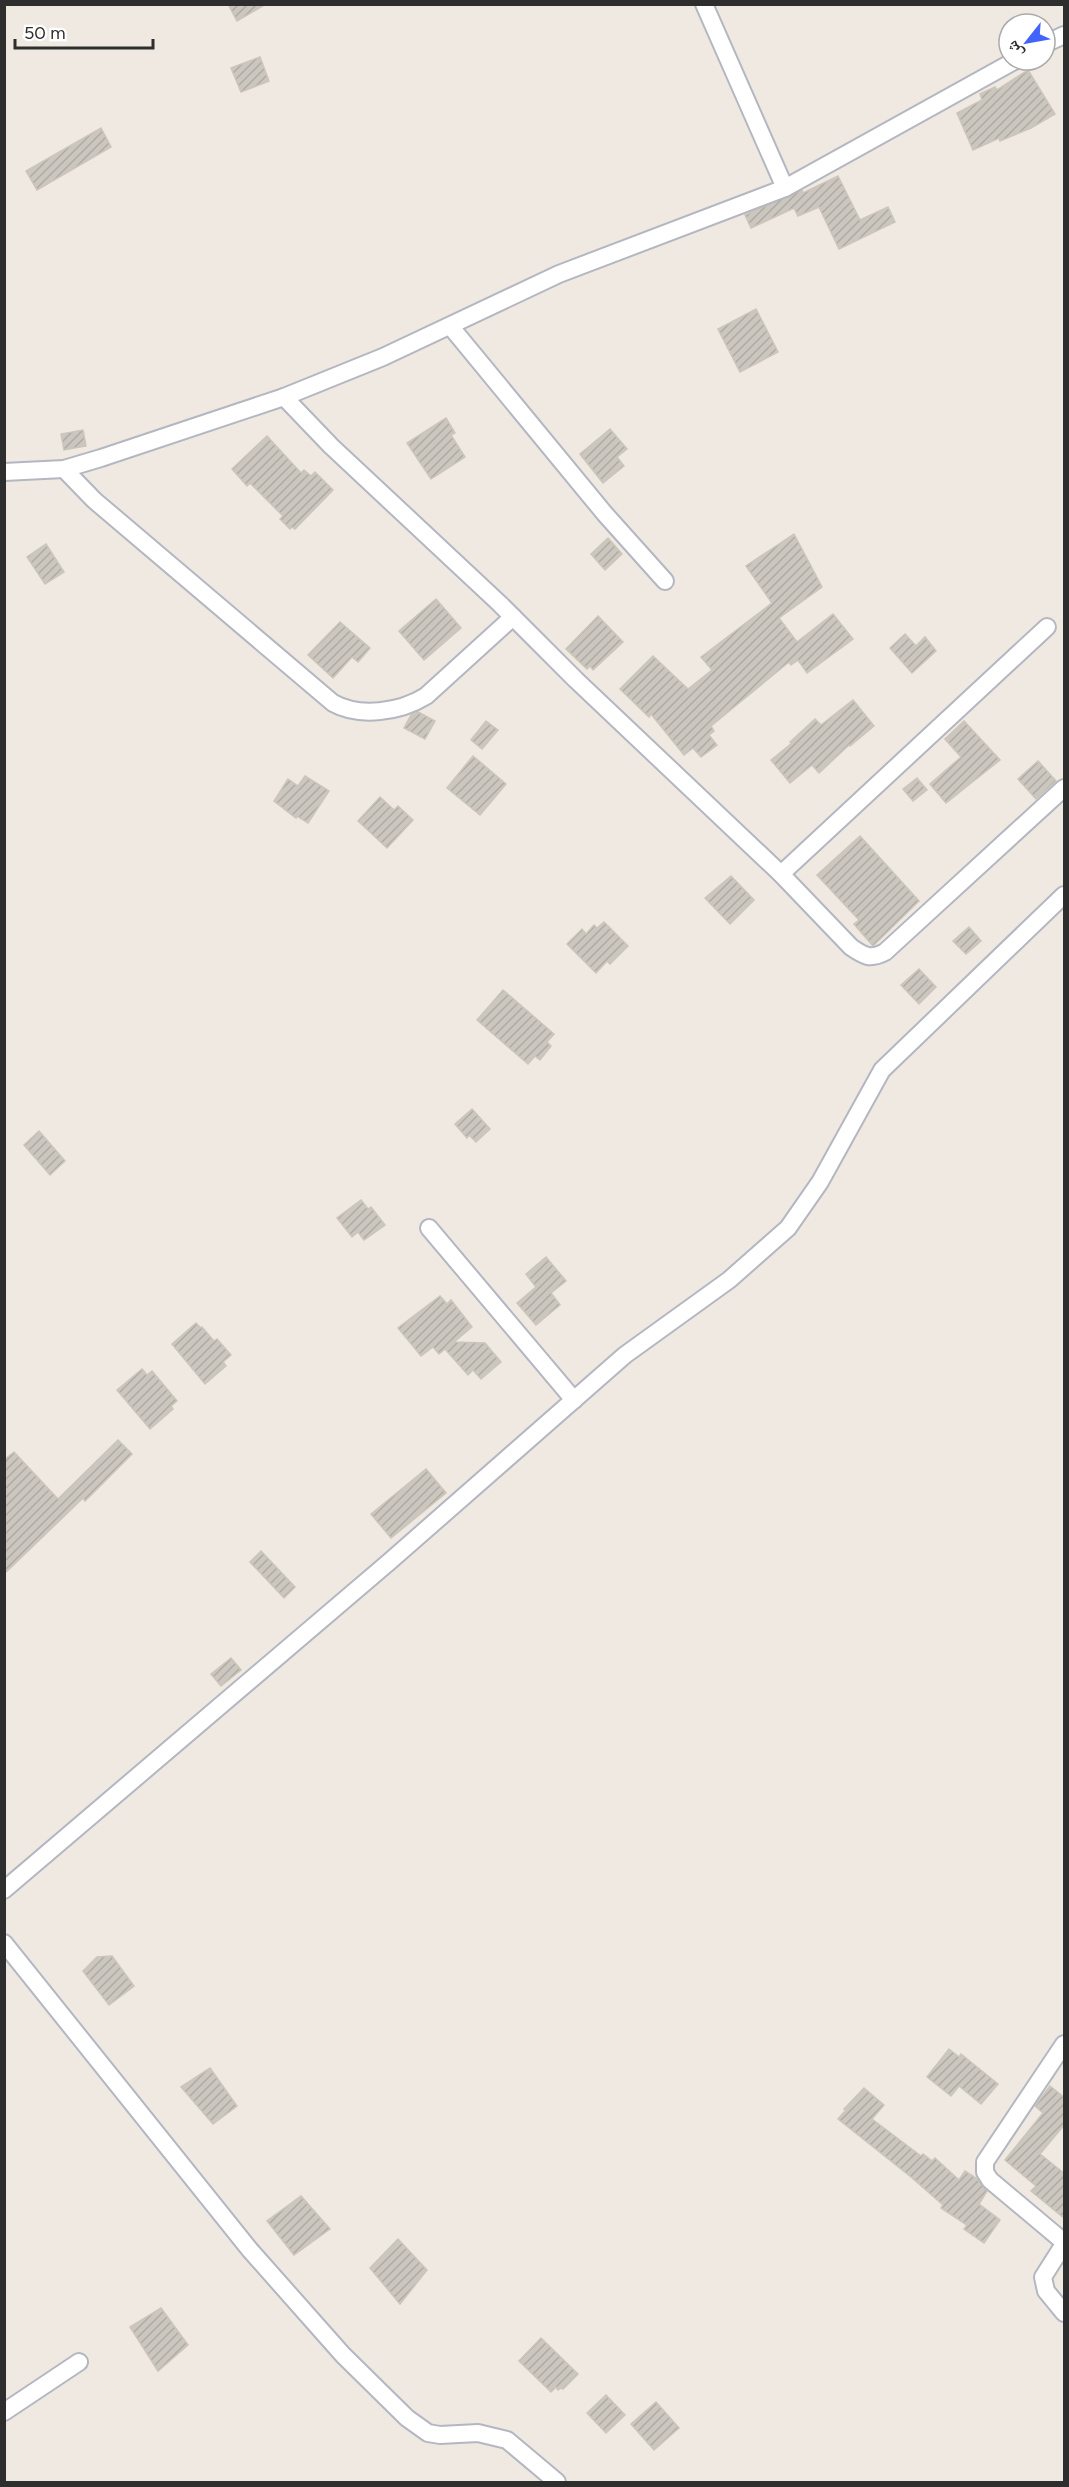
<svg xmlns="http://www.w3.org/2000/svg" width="1069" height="2487" font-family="Figtree,'Noto Naskh Arabic',sans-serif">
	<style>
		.building { fill: url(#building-hatch); stroke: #cbc5ba; stroke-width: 1.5 }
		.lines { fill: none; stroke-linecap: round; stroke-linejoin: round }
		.minor-casing { stroke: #b4b7c1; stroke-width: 20 }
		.minor { stroke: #fff; stroke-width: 16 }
	</style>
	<defs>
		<pattern id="building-hatch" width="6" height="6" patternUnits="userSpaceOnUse" patternTransform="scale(1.5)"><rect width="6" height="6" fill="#cbc7bf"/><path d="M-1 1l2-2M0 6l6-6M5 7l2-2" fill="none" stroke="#afaba4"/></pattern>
	</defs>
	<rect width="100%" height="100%" fill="#efe9e1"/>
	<g class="building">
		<polygon points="228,4 266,4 237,21"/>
		<polygon points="260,57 269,81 241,92 231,68"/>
		<polygon points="1028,70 1055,114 1031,128 1000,141 999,138 973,150 957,113 982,100 980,94 995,87 997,90"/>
		<polygon points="101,128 111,147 37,190 26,171"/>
		<polygon points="838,176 860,220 888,207 895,222 839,249 819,207 798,216 794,208 751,228 745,215 802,190 803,193"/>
		<polygon points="756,309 778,352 740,372 718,329"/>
		<polygon points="446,418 455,433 451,435 465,457 431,479 407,443"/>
		<polygon points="610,429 627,449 617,457 624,466 603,483 580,454"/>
		<polygon points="83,430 86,446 64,450 61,434"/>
		<polygon points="267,436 301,473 304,470 311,476 315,472 333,490 295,529 292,527 290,529 280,519 283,516 250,483 247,486 232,469"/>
		<polygon points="794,534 822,587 779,618 797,642 833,614 853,639 807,673 798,660 791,665 789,662 711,726 714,731 709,735 717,745 701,757 693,748 684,755 651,714 649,717 620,689 653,656 688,689 712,670 701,657 772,603 746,566"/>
		<polygon points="608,538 622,554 605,570 591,554"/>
		<polygon points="46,544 64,572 45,584 27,557"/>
		<polygon points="436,599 461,628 424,660 399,631"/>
		<polygon points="598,616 623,642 593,670 590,666 587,669 566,649"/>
		<polygon points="340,622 370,648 358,662 352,657 333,678 308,655"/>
		<polygon points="905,634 916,646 925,637 936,651 912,673 890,648"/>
		<polygon points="853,700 874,726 850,746 849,745 819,773 812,765 790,783 771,760 792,743 790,742 815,719 821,725"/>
		<polygon points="418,712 435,721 425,739 404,728 411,715"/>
		<polygon points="486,721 498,730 482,749 471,740"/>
		<polygon points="964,721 1000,760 946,803 930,784 961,757 945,739"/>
		<polygon points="473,756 506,784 480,815 447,788"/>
		<polygon points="1038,761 1056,781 1036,799 1018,779"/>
		<polygon points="305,776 329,791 308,823 297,816 296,818 274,801 288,779 298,786"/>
		<polygon points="917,778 927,790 913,801 903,789"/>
		<polygon points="380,797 394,810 398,806 413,820 387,848 358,821"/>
		<polygon points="860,836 919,901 873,946 854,924 859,920 817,875"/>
		<polygon points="731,876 754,900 730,924 705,898"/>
		<polygon points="604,922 628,946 610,964 607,961 596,973 567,944 582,929 586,934 594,925 597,928"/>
		<polygon points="969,927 981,941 966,954 953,941"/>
		<polygon points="919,969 936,987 919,1004 901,985"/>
		<polygon points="503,990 554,1034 547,1042 551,1046 540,1060 535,1056 528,1064 477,1020"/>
		<polygon points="472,1109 490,1129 476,1142 469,1135 467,1138 455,1124"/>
		<polygon points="39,1131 65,1161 50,1175 24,1145"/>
		<polygon points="361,1200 368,1209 371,1207 385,1225 364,1240 358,1232 352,1237 337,1218"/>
		<polygon points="546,1257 566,1281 551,1293 560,1305 536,1325 517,1303 536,1287 526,1274"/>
		<polygon points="440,1296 447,1304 451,1300 472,1327 454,1342 485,1343 501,1362 481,1379 473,1370 468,1375 445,1349 439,1354 433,1347 421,1356 398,1328"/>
		<polygon points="196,1323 201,1328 202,1327 214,1341 217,1339 231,1355 223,1362 226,1366 205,1384 172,1344"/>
		<polygon points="142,1369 147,1375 152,1371 177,1401 171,1406 173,1409 150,1429 117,1390"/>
		<polygon points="118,1440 132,1454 85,1501 83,1498 4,1574 4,1460 14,1452 58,1499"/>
		<polygon points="426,1469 446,1493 391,1538 371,1514"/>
		<polygon points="261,1551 295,1587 284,1598 250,1562"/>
		<polygon points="231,1658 241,1670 221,1686 211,1674"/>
		<polygon points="112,1956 134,1986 109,2005 83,1971 97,1957"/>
		<polygon points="949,2049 959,2057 961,2054 998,2084 981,2104 959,2086 951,2096 927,2077"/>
		<polygon points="210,2068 237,2106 213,2124 181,2087"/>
		<polygon points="1050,2086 1065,2098 1065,2124 1040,2154 1065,2174 1065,2219 1031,2191 1036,2186 1005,2160 1043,2113 1035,2106"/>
		<polygon points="864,2088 884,2105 872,2119 921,2156 923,2154 932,2161 935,2158 959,2180 965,2171 976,2178 987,2191 979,2204 1000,2220 984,2243 964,2229 967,2225 941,2208 943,2205 911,2177 838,2119 846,2110 844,2109"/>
		<polygon points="301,2196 330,2229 294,2255 267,2221"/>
		<polygon points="398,2239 427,2270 400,2304 370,2268"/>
		<polygon points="161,2308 188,2345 158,2371 130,2327"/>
		<polygon points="541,2338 578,2374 563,2389 561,2388 558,2390 556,2387 551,2392 519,2361"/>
		<polygon points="606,2395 625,2415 606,2433 587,2413"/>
		<polygon points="656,2402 679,2428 654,2450 631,2424"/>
	</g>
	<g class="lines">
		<defs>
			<g id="minor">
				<polyline points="704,4 785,188"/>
				<polyline points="1045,44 1064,35"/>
				<polyline points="451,327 605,514 665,581"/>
				<path d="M284 397 331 446 500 604 576 680 781 874 851 947C864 956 870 960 885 952L1064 788"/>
				<path d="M64 469 94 500 333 703C360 718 400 712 426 696L513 617"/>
				<polyline points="4,472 64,469 101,458 284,397 383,357 559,274 785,188 1016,60"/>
				<polyline points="781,874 1047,627"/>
				<polyline points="429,1228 574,1400"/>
				<polyline points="4,1890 389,1562 625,1355 729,1280 788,1228 820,1182 882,1070 1064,895"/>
				<polyline points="4,1943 250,2250 343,2355 407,2418 428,2433 440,2435 478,2433 507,2440 557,2482"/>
				<polyline points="1064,2044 985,2162 985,2172 990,2180 1064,2242"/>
				<polyline points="1064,2244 1043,2277 1046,2291 1064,2313"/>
				<polyline points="4,2412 79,2362"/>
			</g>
		</defs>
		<use href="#minor" class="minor-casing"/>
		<use href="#minor" class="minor"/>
	</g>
	<rect width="1069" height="2487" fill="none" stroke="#2e2e2e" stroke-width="12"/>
	<g transform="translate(1027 42) rotate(239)"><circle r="28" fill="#ffffff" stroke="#ababab" stroke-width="1.5"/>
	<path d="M0-4.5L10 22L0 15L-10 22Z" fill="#4264fb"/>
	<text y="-9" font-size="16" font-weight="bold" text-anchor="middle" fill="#2e2e2e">ش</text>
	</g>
	<path d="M15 39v9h138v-9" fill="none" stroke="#2e2e2e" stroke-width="3"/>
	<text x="24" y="39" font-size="18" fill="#2e2e2e" stroke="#ffffff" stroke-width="4.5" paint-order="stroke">50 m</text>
</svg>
